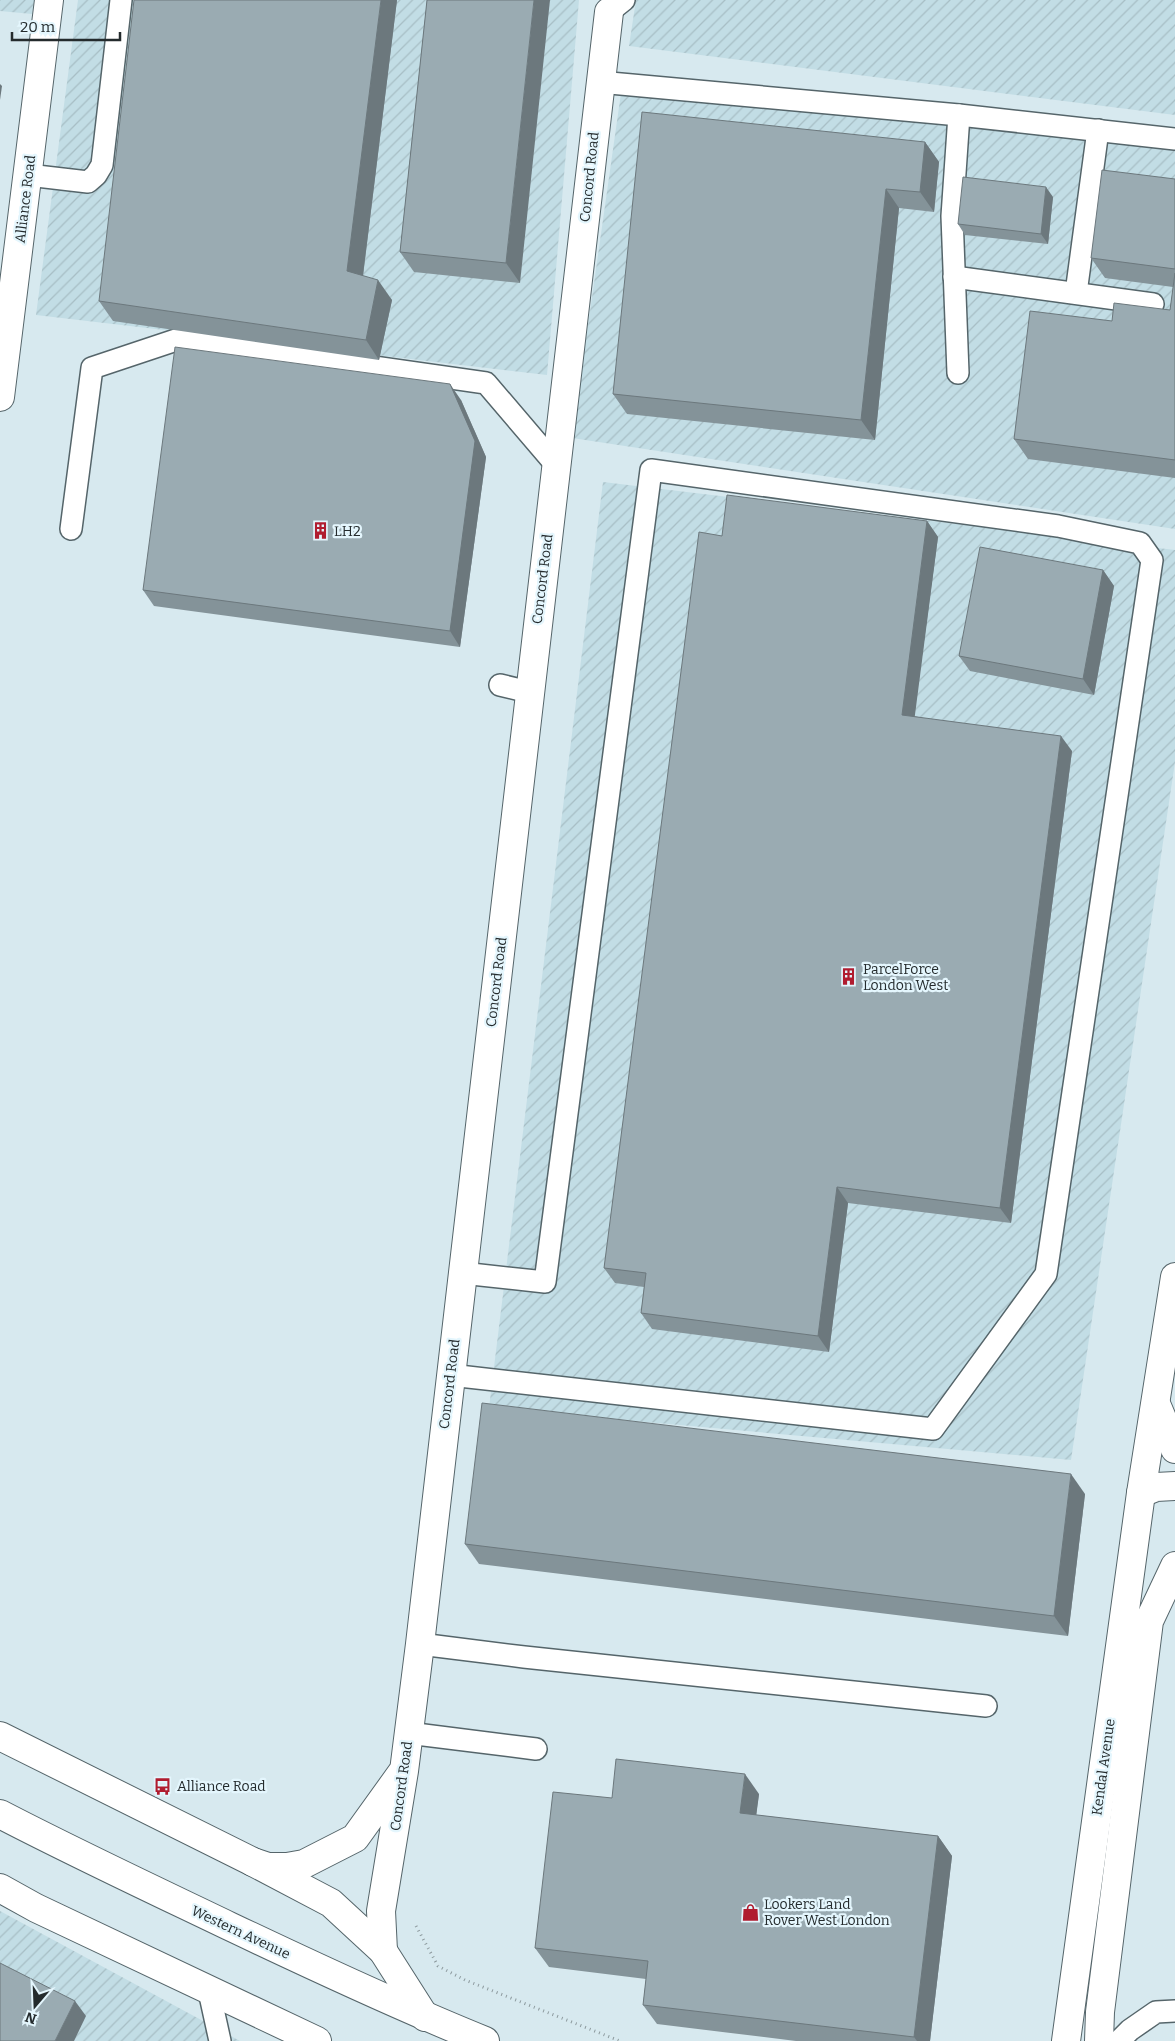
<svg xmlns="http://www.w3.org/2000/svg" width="1175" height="2041" font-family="Bitter,serif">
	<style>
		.industrial { fill: url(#industrial-furrows) }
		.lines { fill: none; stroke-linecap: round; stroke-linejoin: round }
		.service-casing { stroke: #55656a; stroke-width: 24 }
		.minor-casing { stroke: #55656a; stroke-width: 30 }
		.trunk-casing { stroke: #55656a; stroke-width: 30 }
		.path { stroke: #8d9a9e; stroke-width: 3; stroke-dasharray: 1 4; stroke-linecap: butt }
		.service { stroke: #fff; stroke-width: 21 }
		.minor { stroke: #fff; stroke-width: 28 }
		.trunk { stroke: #fff; stroke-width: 28 }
		.wall { fill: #849399 }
		.shaded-wall { fill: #6c787d }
		.building { fill: #9aabb2; stroke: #6c787d }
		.labels { text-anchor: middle; stroke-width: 4.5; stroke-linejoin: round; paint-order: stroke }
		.street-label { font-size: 14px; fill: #242b2d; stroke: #e4f6fd }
		.poi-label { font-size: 14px; fill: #242b2d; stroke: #e4f6fd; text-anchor: start }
	</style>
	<defs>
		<pattern id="industrial-furrows" width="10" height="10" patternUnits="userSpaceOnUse" patternTransform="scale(1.25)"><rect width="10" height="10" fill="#c2dde5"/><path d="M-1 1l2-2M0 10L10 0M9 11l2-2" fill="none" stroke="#a7bec5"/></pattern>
	</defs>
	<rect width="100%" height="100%" fill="#d7e9ef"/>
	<g class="industrial">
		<polygon points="0,0 34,0 32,14 0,11"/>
		<polygon points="78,0 579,0 547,375 36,315"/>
		<polygon points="636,0 1175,0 1175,115 629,46"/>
		<polygon points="622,86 1175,142 1175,529 572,438"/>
		<polygon points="603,482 1175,550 1175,762 1071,1460 489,1408"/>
		<polygon points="0,1911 240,2041 0,2041"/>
	</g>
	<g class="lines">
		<defs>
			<g id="service">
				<polyline points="609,12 624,0"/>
				<polyline points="599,82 959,115 1175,139"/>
				<polyline points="28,175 88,182 96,175 102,165 121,0"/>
				<polyline points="954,277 1153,304"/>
				<polyline points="1076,293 1098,130"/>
				<polyline points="958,373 952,216 959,115"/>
				<polyline points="71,529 92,368 179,339 486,383 556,465"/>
				<polyline points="500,685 529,692"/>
				<polyline points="450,1375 933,1429 1046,1274 1152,560 1140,543 1058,526 651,470 545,1282 462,1273"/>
				<polyline points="420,1644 524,1657 986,1706"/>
				<polyline points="408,1733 536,1749"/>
				<polyline points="209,1991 220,2041"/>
				<polyline points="1119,2041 1130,2030 1156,2012 1175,2011"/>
			</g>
			<g id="minor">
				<polyline points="0,397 49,0"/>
				<polyline points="1156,1404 1175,1449"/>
				<polyline points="1141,1493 1156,1487 1175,1486"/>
				<polyline points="0,1736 253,1862 268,1867 287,1867 304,1864 355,1838 401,1774"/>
				<polyline points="383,1951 381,1911 404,1771 420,1644 609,12"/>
				<polyline points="1066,2041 1141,1493 1175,1277"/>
				<polyline points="1099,2041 1100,2012 1149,1621 1175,1566"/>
			</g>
			<g id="trunk">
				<path d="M0 1814C75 1853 152 1889 229 1926 313 1966 398 2006 485 2041"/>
				<polyline points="253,1862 331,1903 383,1951 425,2017"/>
				<polyline points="0,1888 36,1908 317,2041"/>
			</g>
		</defs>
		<use href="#service" class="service-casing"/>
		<use href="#minor" class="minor-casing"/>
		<use href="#trunk" class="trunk-casing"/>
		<polyline class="path" points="416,1926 438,1966 465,1980 620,2041"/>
		<use href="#service" class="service"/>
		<use href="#minor" class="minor"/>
		<use href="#trunk" class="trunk"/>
	</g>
	<g class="wall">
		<polygon points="397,0 363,276 392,300 379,360 113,321 99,301"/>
		<polygon points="427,0 520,283 414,272 400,252"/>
		<polygon points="925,142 939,162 934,212 899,208 875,440 627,414 613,394"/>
		<polygon points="1175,179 1175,478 1028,459 1014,439 1112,321 1170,310 1173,287 1105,278 1091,258"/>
		<polygon points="1053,197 1048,244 965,235 958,224"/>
		<polygon points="461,400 486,457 460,647 154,606 143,590"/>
		<polygon points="927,521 938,537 914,716 1072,751 1011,1223 848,1203 829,1352 652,1329 641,1313 644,1287 615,1283 604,1268 722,536"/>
		<polygon points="1103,570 1114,586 1094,695 970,671 959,656"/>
		<polygon points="1085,1494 1068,1636 479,1564 465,1544"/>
		<polygon points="759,1794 756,1815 938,1836 952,1856 930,2041 796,2041 657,2024 643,2005 646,1979 549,1967 535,1948 612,1798"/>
	</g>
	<g class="shaded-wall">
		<polygon points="381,0 397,0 361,291 347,271"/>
		<polygon points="534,0 550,0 520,283 506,263"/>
		<polygon points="0,84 2,86 0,100"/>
		<polygon points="925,142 939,162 934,212 920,192"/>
		<polygon points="1046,187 1053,197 1048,244 1041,234"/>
		<polygon points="886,189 899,208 875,440 861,420"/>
		<polygon points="378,280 392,300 379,360 366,340"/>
		<polygon points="450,384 461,400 486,457 460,647 450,631"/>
		<polygon points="927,521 938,537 913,730 902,715"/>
		<polygon points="1103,570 1114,586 1094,695 1083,679"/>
		<polygon points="1061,736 1072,751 1011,1223 1000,1208"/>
		<polygon points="837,1187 848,1203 829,1352 818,1336"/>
		<polygon points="1071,1474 1085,1494 1068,1636 1054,1616"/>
		<polygon points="745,1774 759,1794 754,1833 740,1813"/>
		<polygon points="938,1836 952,1856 930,2041 917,2041 914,2037"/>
		<polygon points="75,2001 86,2016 74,2041 55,2041"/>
	</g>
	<g class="building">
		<polygon points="134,0 381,0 347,271 378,280 366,340 99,301"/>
		<polygon points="427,0 534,0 506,263 400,252"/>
		<polygon points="642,112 925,142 920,192 886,189 861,420 613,394"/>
		<polygon points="1102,170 1175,179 1175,269 1091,258"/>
		<polygon points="963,177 1046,187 1041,234 958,224"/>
		<polygon points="1175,273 1175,460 1014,439 1030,311 1112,321 1114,303 1170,310"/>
		<polygon points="175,347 450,384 475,441 450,631 143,590"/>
		<polygon points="727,495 927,521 902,715 1061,736 1000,1208 837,1187 818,1336 641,1313 646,1273 604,1268 699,532 722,536"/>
		<polygon points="980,547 1103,570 1083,679 959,656"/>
		<polygon points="482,1403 1071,1474 1054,1616 465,1544"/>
		<polygon points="616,1759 745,1774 740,1813 938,1836 914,2037 643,2005 648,1961 535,1948 553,1792 612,1798"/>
		<polygon points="0,1963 75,2001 55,2041 0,2041"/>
	</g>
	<defs>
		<symbol id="building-bare" viewBox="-9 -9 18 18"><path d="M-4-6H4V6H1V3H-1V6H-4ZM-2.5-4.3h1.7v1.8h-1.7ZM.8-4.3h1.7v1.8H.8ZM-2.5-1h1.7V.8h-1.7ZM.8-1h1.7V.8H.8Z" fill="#b01c2f" stroke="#e4f6fd" stroke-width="2.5" paint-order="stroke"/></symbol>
		<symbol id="bus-bare" viewBox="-9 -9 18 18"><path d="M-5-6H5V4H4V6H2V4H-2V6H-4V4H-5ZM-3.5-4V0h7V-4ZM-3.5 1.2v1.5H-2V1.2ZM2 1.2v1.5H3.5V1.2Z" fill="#b01c2f" stroke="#e4f6fd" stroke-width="2.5" paint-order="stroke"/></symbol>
		<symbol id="shop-bare" viewBox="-9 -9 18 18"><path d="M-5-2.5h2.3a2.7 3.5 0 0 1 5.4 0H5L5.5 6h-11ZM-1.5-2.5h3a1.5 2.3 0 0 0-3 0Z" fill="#b01c2f" stroke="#e4f6fd" stroke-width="2.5" paint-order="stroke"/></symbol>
	</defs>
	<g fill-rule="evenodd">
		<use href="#building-bare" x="308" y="518" width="25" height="25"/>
		<use href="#building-bare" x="836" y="964" width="25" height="25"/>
		<use href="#bus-bare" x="150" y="1774" width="25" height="25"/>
		<use href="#shop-bare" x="738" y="1900" width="25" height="25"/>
	</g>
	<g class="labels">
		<g class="street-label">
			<text transform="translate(589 177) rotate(-84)" y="5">Concord Road</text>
			<text transform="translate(25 199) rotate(-83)" y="5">Alliance Road</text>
			<text transform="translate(542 579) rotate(-83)" y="5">Concord Road</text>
			<text transform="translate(496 982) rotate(-83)" y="5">Concord Road</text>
			<text transform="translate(449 1384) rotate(-83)" y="5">Concord Road</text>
			<text transform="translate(1103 1767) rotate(-82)" y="5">Kendal Avenue</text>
			<text transform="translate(401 1786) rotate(-82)" y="5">Concord Road</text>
			<text transform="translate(241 1932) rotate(25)" y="5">Western Avenue</text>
		</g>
		<g class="poi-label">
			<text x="334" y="536">LH2</text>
			<text x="863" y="974">ParcelForce<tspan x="863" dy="16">London West</tspan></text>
			<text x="177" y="1791">Alliance Road</text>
			<text x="764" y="1909">Lookers Land<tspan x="764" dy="16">Rover West London</tspan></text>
		</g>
	</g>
	<g transform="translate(35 2006) rotate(199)" stroke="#e4f6fd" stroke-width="4" paint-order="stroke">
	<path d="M0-4L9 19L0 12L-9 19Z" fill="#242b2d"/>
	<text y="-8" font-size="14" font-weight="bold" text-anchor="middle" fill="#242b2d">N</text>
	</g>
	<path d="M12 32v8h108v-8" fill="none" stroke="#242b2d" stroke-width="2.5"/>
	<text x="20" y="32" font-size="15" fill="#242b2d" stroke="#e4f6fd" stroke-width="4" paint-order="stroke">20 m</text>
</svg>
